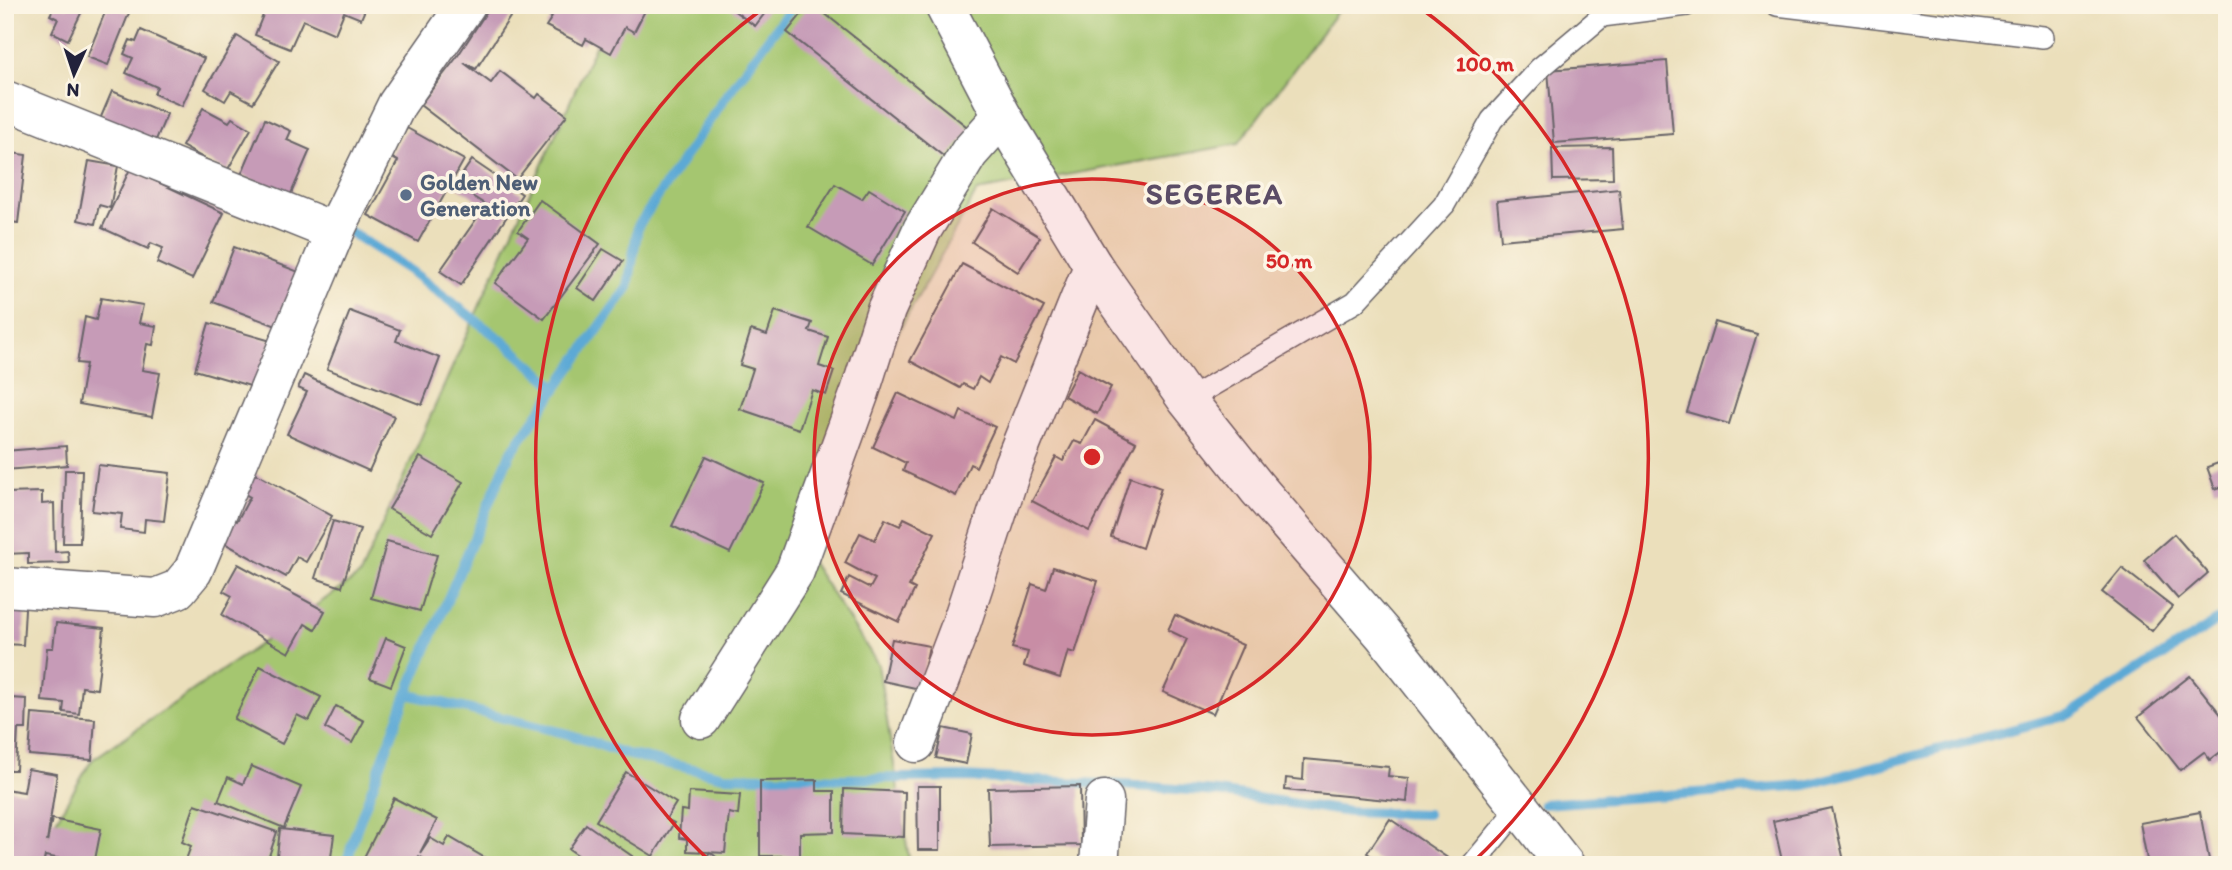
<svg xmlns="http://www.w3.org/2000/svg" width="2232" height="870" font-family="Itim,sans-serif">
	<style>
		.green { fill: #a5c66f; stroke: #647455; stroke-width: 2 }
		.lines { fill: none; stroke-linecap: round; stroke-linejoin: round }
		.stream { stroke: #5ca9d5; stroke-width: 10 }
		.building { fill: #c69bb7 }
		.service-casing { stroke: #686468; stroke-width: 24 }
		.minor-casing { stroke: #686468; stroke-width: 41 }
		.service { stroke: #fff; stroke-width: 21 }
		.minor { stroke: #fff; stroke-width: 38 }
		.ring { fill: none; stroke: #d62828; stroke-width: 3.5 }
		.service-dot { fill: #5c6f8a; stroke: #fcf5e5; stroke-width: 2.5 }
		.labels { text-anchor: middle; stroke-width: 7; stroke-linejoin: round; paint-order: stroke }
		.service-label { font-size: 23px; font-weight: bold; fill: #4e5e75; stroke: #fcf5e5; text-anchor: start }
		.district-label { font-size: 30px; font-weight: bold; letter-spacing: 2px; fill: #5b4c66; stroke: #fcf5e5 }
		.centre { fill: #d62828; stroke: #fcf5e5; stroke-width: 3.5 }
		.ring-label { font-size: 21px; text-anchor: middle; font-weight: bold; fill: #d62828; stroke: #fcf5e5; stroke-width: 7; stroke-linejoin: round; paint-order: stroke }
	</style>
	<rect width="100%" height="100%" fill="#fcf5e5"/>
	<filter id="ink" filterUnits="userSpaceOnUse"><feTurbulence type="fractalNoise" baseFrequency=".0143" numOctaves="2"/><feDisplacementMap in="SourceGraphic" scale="14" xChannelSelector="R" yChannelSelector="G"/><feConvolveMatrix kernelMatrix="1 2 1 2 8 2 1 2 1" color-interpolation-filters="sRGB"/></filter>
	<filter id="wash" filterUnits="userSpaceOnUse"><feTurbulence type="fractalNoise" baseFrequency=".00686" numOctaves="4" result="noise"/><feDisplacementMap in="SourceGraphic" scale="28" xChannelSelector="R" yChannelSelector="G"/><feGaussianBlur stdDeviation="1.57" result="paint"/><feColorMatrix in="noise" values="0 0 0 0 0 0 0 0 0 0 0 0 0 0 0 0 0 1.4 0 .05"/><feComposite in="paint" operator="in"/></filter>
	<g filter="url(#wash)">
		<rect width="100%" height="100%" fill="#ebdfbb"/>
		<polygon class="green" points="613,5 1342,5 1238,144 977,191 789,528 878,664 910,865 29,865 92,760 360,575"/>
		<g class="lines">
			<g class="stream">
				<polyline points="344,228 412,272 508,345 557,388"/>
				<polyline points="407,694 510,454 628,287 638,226 726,96 793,5"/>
				<polyline points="1543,804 1806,785 2070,714 2227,615"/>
				<polyline points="346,865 356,831 407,694 568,734 626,754 724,776 844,779 961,777 1122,785 1217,792 1349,812 1427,814"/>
			</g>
		</g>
		<g id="blocks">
			<g class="building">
				<polygon points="55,5 68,8 69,5 85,5 68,40 52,32 58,19 50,15"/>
				<polygon points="108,5 129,13 108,65 87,57"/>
				<polygon points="267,5 367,5 361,19 344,12 335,34 303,20 290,49 255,35"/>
				<polygon points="491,5 498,5 512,14 476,69 464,63 491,83 500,71 536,98 539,94 567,115 517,179 420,105 457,57"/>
				<polygon points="539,5 648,5 634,32 625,27 611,53 586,39 583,45 546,26 552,17 537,9"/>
				<polygon points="730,5 771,5 755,26 729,7"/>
				<polygon points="809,5 814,5 971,130 947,159 787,32"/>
				<polygon points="141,30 204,58 182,106 154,94 157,87 126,73 133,58 124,54 130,40 136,42"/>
				<polygon points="237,36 279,61 253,103 231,91 225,101 205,89"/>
				<polygon points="1667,61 1673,134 1554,143 1548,70"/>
				<polygon points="112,91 167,114 153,147 98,124"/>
				<polygon points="203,108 229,122 232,118 251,129 227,171 182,146"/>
				<polygon points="265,119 291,131 287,140 310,150 290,196 241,175"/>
				<polygon points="407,128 464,160 418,242 368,215 398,161 390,157"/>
				<polygon points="1612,147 1613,179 1553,180 1552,148"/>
				<polygon points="5,152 26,155 18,223 5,221"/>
				<polygon points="472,160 522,194 461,285 440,271 486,205 455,185"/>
				<polygon points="89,161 118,166 110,208 99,205 95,224 78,220"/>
				<polygon points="130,169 224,213 192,279 157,263 163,248 151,243 148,249 102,228"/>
				<polygon points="835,184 862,199 869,189 905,211 872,265 808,227"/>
				<polygon points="1619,189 1623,229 1501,240 1497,201"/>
				<polygon points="540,200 600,244 544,319 495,283 528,238 518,231"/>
				<polygon points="993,208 1040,237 1018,272 972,242"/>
				<polygon points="234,247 299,272 279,327 213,302"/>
				<polygon points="603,249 623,261 596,301 577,288"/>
				<polygon points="962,264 1044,307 1014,364 1001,357 988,383 979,377 973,389 963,384 960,388 910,361"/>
				<polygon points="101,298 143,305 139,323 156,326 153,345 147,344 142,370 160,373 152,417 79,404 86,364 77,363 85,317 96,320"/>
				<polygon points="350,311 400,330 396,341 440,358 422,405 327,369"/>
				<polygon points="775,311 812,323 809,331 828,337 819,366 834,371 826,395 812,390 799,429 740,409 753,369 740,365 751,330 767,335"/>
				<polygon points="1715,322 1757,334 1729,424 1687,412"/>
				<polygon points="209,323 271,341 257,388 195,370"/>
				<polygon points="1078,369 1111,387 1097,414 1064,396"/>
				<polygon points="304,375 394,416 369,471 287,434 307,392 298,388"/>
				<polygon points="898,393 957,421 961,411 995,427 976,467 970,464 956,496 903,471 906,463 873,447"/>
				<polygon points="1095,420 1136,442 1089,531 1032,501 1056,457 1063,461 1074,441 1082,444"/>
				<polygon points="66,446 67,465 5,470 5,451"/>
				<polygon points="706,456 764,483 730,553 672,526"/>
				<polygon points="420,457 463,482 432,534 389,509"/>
				<polygon points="2227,460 2227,485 2215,489 2207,467"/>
				<polygon points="98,465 170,473 164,521 145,519 144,532 120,529 122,514 92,511"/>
				<polygon points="65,470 82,470 80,543 63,543"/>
				<polygon points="253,472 332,516 306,562 297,557 286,577 217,539 229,517 237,521 250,497 241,492"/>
				<polygon points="1130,477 1161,488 1142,548 1111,537"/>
				<polygon points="42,492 42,504 54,503 55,552 68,551 69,563 28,564 28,553 5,554 5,493"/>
				<polygon points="904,518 935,533 909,586 915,589 899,622 841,594 849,577 870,588 875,579 845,563 860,533 875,540 885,519 900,526"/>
				<polygon points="333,521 360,529 342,587 315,578"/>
				<polygon points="2174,534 2208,573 2178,599 2144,560"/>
				<polygon points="387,541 437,555 420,611 371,598"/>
				<polygon points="238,564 325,611 315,630 305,624 289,653 222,615 232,596 223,591"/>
				<polygon points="1053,567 1098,581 1075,653 1068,651 1060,678 1024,666 1028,652 1012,648 1032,584 1046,589"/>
				<polygon points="2122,568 2172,607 2152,631 2102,592"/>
				<polygon points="5,590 26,591 23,645 5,644"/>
				<polygon points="1175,615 1243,645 1213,714 1163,692 1187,639 1168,630"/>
				<polygon points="56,623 104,628 97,689 82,687 79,714 63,712 64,703 42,701 47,648 53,648"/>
				<polygon points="386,638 406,646 391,686 370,678"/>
				<polygon points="892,639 929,646 920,689 883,681"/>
				<polygon points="260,666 321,697 309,721 297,715 282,744 234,719"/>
				<polygon points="2190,676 2227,722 2227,747 2210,760 2204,752 2180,770 2138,717"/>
				<polygon points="10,698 27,699 26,729 18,729 16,770 5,770 5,715 10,715"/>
				<polygon points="336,706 364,721 352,743 325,728"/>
				<polygon points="32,714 95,719 92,760 29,755"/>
				<polygon points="943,728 972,734 966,764 936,758"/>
				<polygon points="1304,759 1389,767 1388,776 1409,778 1407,802 1285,790 1286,778 1303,780"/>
				<polygon points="251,766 301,787 284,828 218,801 228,777 243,784"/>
				<polygon points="28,769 57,774 47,842 52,819 101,829 94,865 45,856 43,865 5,861 5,789 24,792"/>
				<polygon points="626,772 676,803 666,819 674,823 653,856 596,821"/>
				<polygon points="817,780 817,791 834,791 834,832 800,833 800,856 760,856 760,781"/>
				<polygon points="917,786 940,786 940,850 918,850"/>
				<polygon points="1080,786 1081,845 990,847 988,788"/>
				<polygon points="844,789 905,792 904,837 843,834"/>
				<polygon points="689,792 740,795 738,815 729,813 725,853 687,851 687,839 679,838 681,810 688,811"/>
				<polygon points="394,798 437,820 420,853 430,838 444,846 449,837 497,865 435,865 419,856 414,865 360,865"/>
				<polygon points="195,804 277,832 266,865 184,865 191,846 182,842"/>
				<polygon points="1832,808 1845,865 1783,865 1773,821"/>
				<polygon points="2200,812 2210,865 2148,865 2140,823"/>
				<polygon points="1390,819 1458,865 1384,865 1367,853"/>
				<polygon points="586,824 645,865 592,865 569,849"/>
				<polygon points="280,829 334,835 330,865 276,865"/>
				<polygon points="710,852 726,865 701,865"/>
			</g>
		</g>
	</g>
	<g filter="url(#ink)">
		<use href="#blocks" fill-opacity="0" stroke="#686468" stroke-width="2"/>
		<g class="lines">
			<defs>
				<g id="service">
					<polyline points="1777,5 2043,37"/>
					<polyline points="1187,400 1355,302 1444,205 1492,120 1539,69 1602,16 1687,5"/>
					<polyline points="1472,865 1519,808"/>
				</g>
				<g id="minor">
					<polyline points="944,5 1002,116 1093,266 1187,400 1257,488 1383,634 1565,865"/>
					<polyline points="5,100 335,232"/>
					<polyline points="5,587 155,598 178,589 193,571 338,225 397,104 466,5"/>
					<polyline points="701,719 795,571 860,392 886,310 922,230 969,153 1002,116"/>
					<polyline points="916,743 960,627 1013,465 1093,266"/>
					<polyline points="1099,865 1104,800"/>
				</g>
			</defs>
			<use href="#service" class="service-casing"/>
			<use href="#minor" class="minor-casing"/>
			<use href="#service" class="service"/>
			<use href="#minor" class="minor"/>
		</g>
	</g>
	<circle cx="1092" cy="457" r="278" fill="#d62828" fill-opacity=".12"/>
	<g class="ring">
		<circle cx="1092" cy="457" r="278"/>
		<path d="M713 864A556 556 0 0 1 765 7M1419 7A556 556 0 0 1 1471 864"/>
	</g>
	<circle class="service-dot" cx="406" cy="195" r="7"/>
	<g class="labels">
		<g class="service-label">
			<text x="420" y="190">Golden New<tspan x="420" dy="26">Generation</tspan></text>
		</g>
		<g class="district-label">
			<text x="1215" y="204">SEGEREA</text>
		</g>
	</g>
	<circle cx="1092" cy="457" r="10" class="centre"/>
	<g class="ring-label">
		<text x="1485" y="71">100 m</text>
		<text x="1289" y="268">50 m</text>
	</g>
	<rect width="2232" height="870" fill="none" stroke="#fcf5e5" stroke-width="28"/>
	<g transform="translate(74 74) rotate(183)" stroke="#fcf5e5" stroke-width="5" paint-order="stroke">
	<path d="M0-5L12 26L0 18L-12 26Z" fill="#22223b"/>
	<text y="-10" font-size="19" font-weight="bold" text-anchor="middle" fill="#22223b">N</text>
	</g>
</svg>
